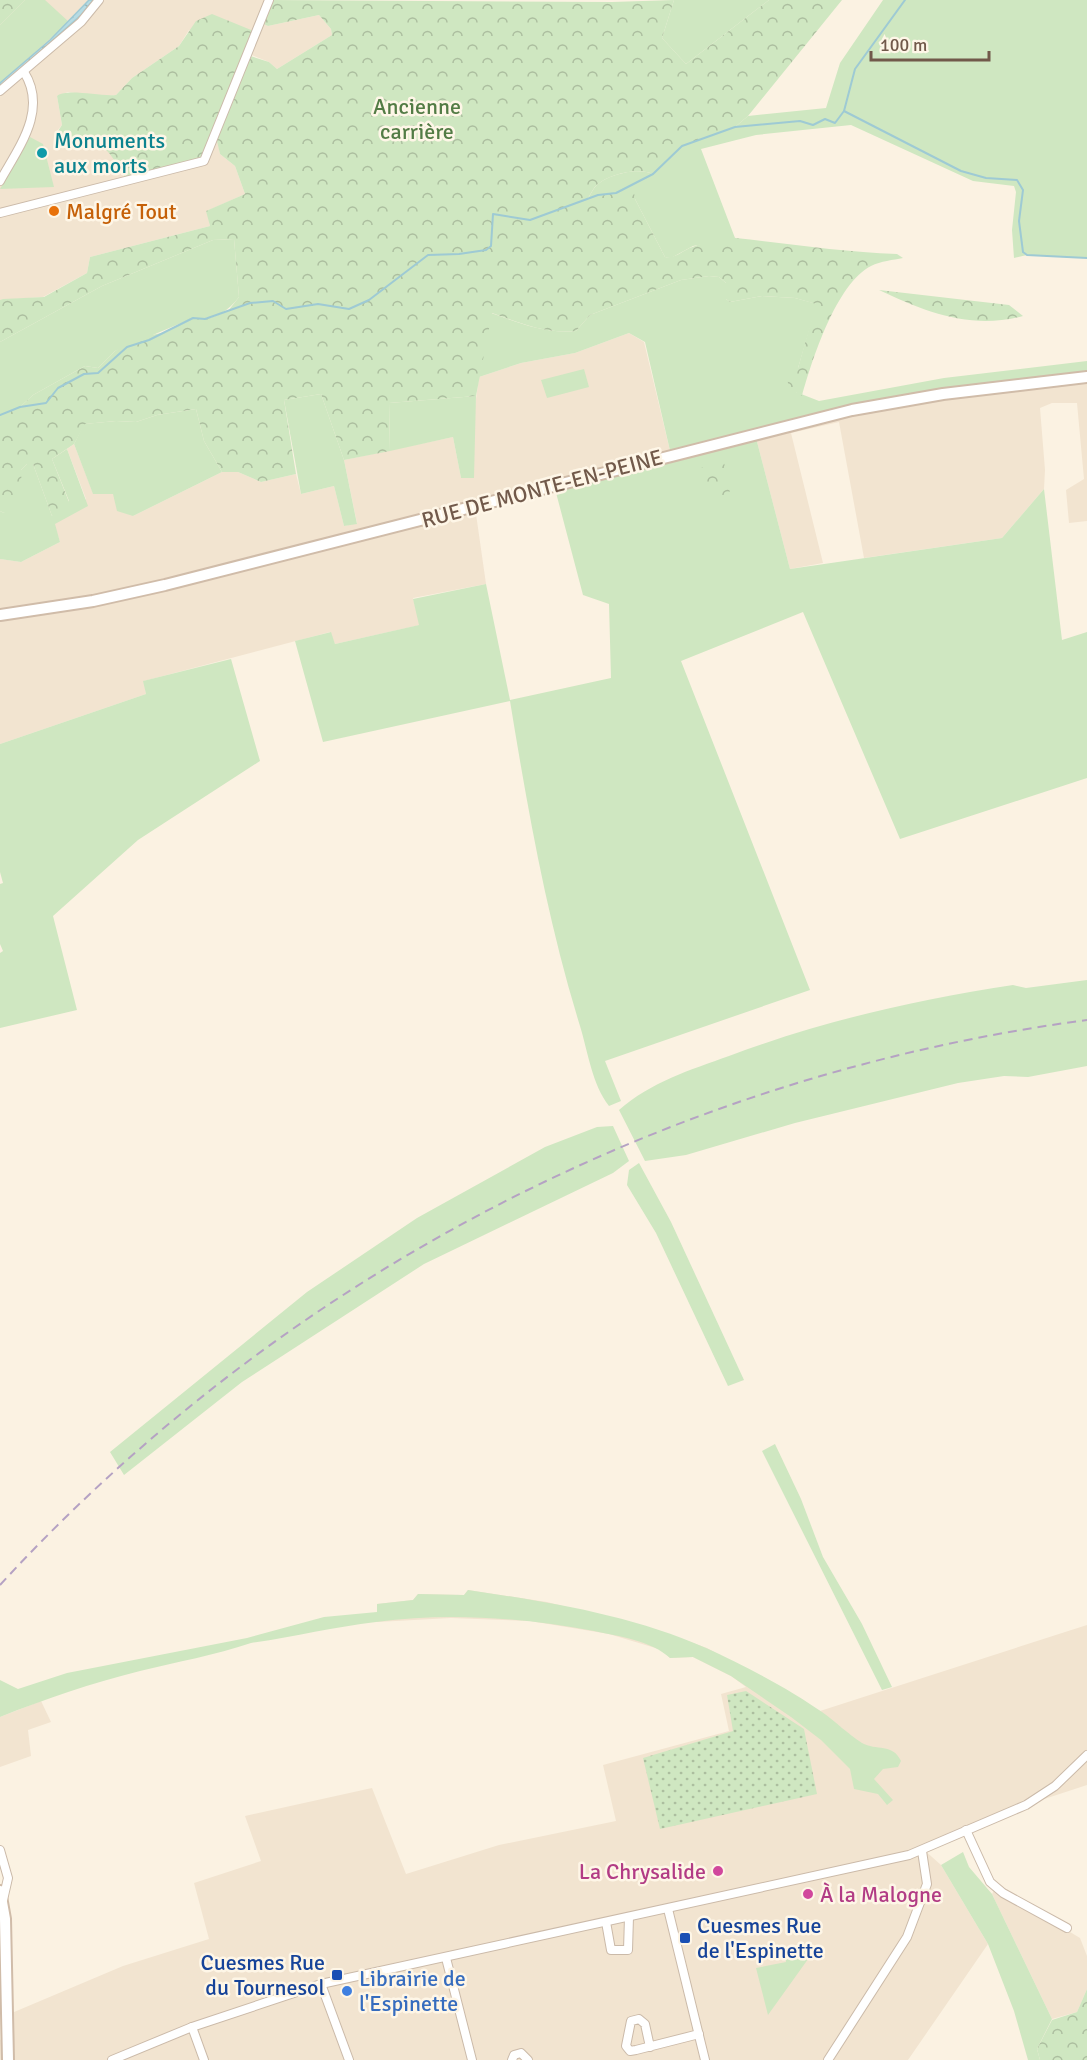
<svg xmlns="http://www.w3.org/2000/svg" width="1087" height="2060" font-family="Signika,sans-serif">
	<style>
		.residential { fill: #f2e4d0 }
		.green { fill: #cfe7c1 }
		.forest { fill: url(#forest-crowns) }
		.garden { fill: url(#garden-dots) }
		.water { fill: url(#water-ripples); stroke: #9ecad4; stroke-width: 1.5 }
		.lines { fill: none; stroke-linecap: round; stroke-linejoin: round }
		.stream { stroke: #9ecad4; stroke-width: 2 }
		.street-casing { stroke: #cbbaa9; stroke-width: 10 }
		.secondary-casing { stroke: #d0bca9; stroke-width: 14 }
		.street { stroke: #fff; stroke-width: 8 }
		.secondary { stroke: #fff; stroke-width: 10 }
		.rail { stroke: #b5a2c3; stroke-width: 2; stroke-dasharray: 9 6; stroke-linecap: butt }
		.culture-dot { fill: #0f9aa8; stroke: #fef6e7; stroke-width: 2 }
		.food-dot { fill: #e8710a; stroke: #fef6e7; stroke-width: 2 }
		.hotel-dot { fill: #d1479c; stroke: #fef6e7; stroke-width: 2 }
		.transit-dot { fill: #1a4fb4; stroke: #fef6e7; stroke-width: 2 }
		.shop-dot { fill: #3f7fe0; stroke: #fef6e7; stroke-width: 2 }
		.labels { text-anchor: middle; stroke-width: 5; stroke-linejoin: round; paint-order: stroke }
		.park-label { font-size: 22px; fill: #537c45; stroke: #fef6e7 }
		.culture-label { font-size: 22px; fill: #0d838f; stroke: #fef6e7; text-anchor: start }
		.food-label { font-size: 22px; fill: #c56008; stroke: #fef6e7; text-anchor: start }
		.street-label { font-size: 22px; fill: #71594a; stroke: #fef6e7 }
		.hotel-label { font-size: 22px; fill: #b23c85; stroke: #fef6e7; text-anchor: end }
		.transit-label { font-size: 22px; fill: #164399; stroke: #fef6e7; text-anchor: start }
		.shop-label { font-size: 22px; fill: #366cbe; stroke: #fef6e7; text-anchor: start }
	</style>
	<defs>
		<pattern id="forest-crowns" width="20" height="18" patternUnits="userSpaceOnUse" patternTransform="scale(1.5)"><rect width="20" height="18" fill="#cfe7c1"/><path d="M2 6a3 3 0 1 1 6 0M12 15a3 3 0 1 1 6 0" fill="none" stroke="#acbe9f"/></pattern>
		<pattern id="garden-dots" width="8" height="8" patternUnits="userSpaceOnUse" patternTransform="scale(1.5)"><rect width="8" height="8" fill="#cfe7c1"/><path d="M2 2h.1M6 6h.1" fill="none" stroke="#acbe9f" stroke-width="1.8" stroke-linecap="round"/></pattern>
		<pattern id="water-ripples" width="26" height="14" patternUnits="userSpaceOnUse" patternTransform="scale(1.5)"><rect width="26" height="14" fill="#b7dbe3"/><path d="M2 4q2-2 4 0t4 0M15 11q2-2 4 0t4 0" fill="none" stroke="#99b5ba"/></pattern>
	</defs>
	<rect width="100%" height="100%" fill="#fbf2e2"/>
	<g class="residential">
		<polygon points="25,0 269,0 261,21 268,26 319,15 331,29 332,35 277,69 269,62 189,30 179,46 132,78 116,95 100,97 68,92 57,96 62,125 57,131 66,147 85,142 102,145 115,158 126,181 217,137 220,154 235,166 245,194 207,211 210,226 90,257 87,273 43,297 0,300 0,25"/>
		<polygon points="629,333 644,342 671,455 475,507 486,584 413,598 420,625 335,644 330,632 144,681 146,694 0,744 0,559 21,562 60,542 54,524 86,499 67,449 74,444 93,493 113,494 133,516 222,472 238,472 261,482 296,474 301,494 334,486 344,526 357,523 344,460 453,437 461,478 474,478 473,421 479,377 521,363 575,353"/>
		<polygon points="1087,377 1087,521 1069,523 1066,490 1084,479 1077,403 1052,403 1040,408 1045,470 1044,489 1002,538 864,558 839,422 791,433 823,563 790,569 755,434 852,410"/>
		<polygon points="468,1590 547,1602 653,1629 707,1648 820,1711 1087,1625 1087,1785 1026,1805 923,1849 941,1865 988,1944 908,2060 0,2060 0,2040 7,2037 7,2015 123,1966 209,1939 194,1883 261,1861 245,1816 372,1788 406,1874 499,1845 616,1821 603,1765 729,1731 721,1694 746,1687 731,1676 693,1657 670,1658 662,1650 609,1634 530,1621 451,1618 377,1622 377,1604 413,1600 418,1594 464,1595"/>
		<polygon points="41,1701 51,1722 28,1730 31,1756 0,1767 0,1717"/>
		<polygon points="996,1887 1080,1938 1087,1956 1087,1989 1077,2012 1052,2019 992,1894"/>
	</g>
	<g class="green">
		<polygon points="25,0 45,0 69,22 0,83 0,25"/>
		<polygon points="674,0 769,0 686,64 662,38"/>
		<path d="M883 0H1087V258L1027 255 1014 258 1012 230 1016 192 1014 186 973 181 851 125 756 135 701 149 735 238 693 246 671 258 665 257 635 199 616 193 588 199C590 195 593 189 596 186 607 174 639 167 653 174L682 146 735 127 748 116 826 108 840 63Z"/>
		<polygon points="30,137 43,144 54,187 0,189"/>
		<path d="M234 239 239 297C227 313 213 320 193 318L115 351 98 368 85 366 33 395 20 407 0 415V342L102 286 213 240Z"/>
		<path d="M709 276 719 277 726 283V299L730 302 762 296 795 298 817 304 798 368 796 392 819 401 944 378 1087 361V377L943 394 755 434 790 569 1002 538 1044 489 1062 640 1087 632V778L900 839 803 612 681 661 810 990 605 1061 621 1101 609 1106C592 1084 588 1052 580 1026 547 919 528 811 510 701L323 742 295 641 331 632 335 644 419 625 413 599 486 584 510 700 611 678 609 604 583 595 554 485 671 455 645 342 629 333 575 353 521 363 479 377 491 313C520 323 545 334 576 331L590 315 681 280Z"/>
		<polygon points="584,369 589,387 547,398 541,380"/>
		<polygon points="321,394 344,460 357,524 344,526 334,486 301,494 284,400"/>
		<polygon points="476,396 474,478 461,478 453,437 390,451 389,403"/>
		<polygon points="196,409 204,441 222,472 133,516 117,511 113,494 93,494 74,444 84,424 116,421 136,422 157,415"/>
		<polygon points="67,449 88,506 55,524 60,542 21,562 0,559 0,511 4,513 21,470 27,464 33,464 52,516 69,501 52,459"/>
		<polygon points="231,659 260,761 138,840 53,916 77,1010 0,1028 0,953 3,951 0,944 0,884 3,883 0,872 0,744 146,694 143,681"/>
		<path d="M1087 980V1066L1028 1077 1004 1076 958 1083 795 1123 686 1155 645 1161 619 1110C651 1082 690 1070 729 1056 822 1021 915 1000 1013 985L1026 988Z"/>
		<polygon points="613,1126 629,1161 613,1173 424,1264 242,1382 124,1475 110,1452 307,1292 417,1218 545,1147 597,1127"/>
		<polygon points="639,1163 671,1222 744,1380 728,1386 656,1233 627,1185 629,1170"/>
		<polygon points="775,1444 801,1499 823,1557 862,1624 892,1687 882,1690 762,1451"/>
		<path d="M468 1590C549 1602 631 1615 706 1648 742 1664 791 1690 822 1712 836 1722 848 1734 862 1743 876 1751 893 1743 901 1761L898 1767 883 1769 874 1779 893 1800 887 1805 878 1794 854 1789 850 1769 821 1740 791 1717 731 1676 693 1657 670 1658C652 1641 618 1636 594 1631 523 1618 449 1612 376 1622 334 1627 293 1637 251 1643 215 1655 177 1662 140 1671 92 1683 45 1699 0 1717V1680L18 1689 67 1673 247 1638 324 1617 377 1612V1604L413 1600 418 1594 464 1595Z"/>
		<polygon points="963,1852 969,1867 992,1894 1052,2019 1037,2049 1040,2060 1028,2060 1014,2011 988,1944 941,1865"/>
		<polygon points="816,1948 768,2015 756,1968 786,1962 785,1952"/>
	</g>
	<g class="forest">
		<polygon points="0,0 25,0 0,25"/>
		<path d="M269 0 612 2 674 0 662 38 686 64 769 0H842L748 116 735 127 682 146 653 174C639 167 608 174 597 185 593 188 591 194 588 198L616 193 633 186 635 199 665 257C676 259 684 249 695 246 706 242 724 237 736 238 790 244 843 252 897 254L903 258C893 260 881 261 871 266 836 284 812 360 802 396L789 388 787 378 793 368H798L816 304 795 298 762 296 730 302 726 299V283L719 277 709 276 681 280 590 315 576 331C545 334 520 323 492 313L476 396 389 403 390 451 344 460 321 394 284 400 296 474 261 482 238 472H222L204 441 196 409 157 415 136 422 116 421 85 424 74 444 52 459 69 502 67 511 52 516 33 464H27L21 470C22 489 23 503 4 513L0 511V415L20 407 33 395 85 366 98 368 115 351 136 338 167 332 193 318H210L228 311 239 297 234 239 213 240 102 286 0 342V300L3 299 44 297 87 273 90 257 210 226 206 211 245 194 235 166 220 154 216 137 204 161 126 181C124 173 120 171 117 165 103 140 92 139 65 147L54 137 62 125 57 96C67 88 101 97 116 95L132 78 179 46 196 21 212 14 256 32 247 55 269 62 277 69 332 35 331 29 319 15 268 26 260 22Z"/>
		<path d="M879 290 1009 305 1023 316C971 330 925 312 879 290Z"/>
		<polygon points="724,462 730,493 709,499 701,468"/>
		<polygon points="1087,1989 1087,2060 1040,2060 1037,2049 1052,2020 1077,2012"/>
	</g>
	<polygon class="garden" points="746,1691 804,1729 817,1794 660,1829 643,1758 733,1731 727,1695"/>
	<polygon class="water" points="89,0 93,0 81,15 0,87 0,83 50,40"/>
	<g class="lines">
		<g class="stream">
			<polyline points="844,111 855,69 905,0"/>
			<polyline points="0,415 20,407 46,403 58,388 84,374 98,373 127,347 149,340 193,318 205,319 250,303 273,301 286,309 318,304 349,309 369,300 428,255 459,254 486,250 491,246 493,214 530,220 598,195 616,193 653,174 682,146 735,127 800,121 813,125 825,119 835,123 844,111 961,171 986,178 1017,180 1023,190 1019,221 1023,252 1027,255 1087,258"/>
		</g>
		<defs>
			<g id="street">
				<polyline points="0,91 81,22 99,0"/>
				<path d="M0 181C19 147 48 110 24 72"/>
				<polyline points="0,213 204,161 269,0"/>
				<polyline points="966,1830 990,1882 1003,1893 1067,1928"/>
				<polyline points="0,1850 8,1878 3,1900"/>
				<polyline points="668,1909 705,2060"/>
				<polyline points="606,1922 611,1950 628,1950 629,1917"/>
				<polyline points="446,1958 472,2060"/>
				<polyline points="321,1984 349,2060"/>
				<polyline points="192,2027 204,2060"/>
				<polyline points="650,2047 645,2024 639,2019 631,2021 626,2046 630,2051 636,2050 699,2034"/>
				<polyline points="112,2060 192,2027 321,1984 909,1855 1026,1805 1055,1786 1087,1755"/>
				<polyline points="512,2060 514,2055 521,2053 528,2060"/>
				<polyline points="828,2060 907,1937 927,1884 922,1851"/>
			</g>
			<g id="secondary">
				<polyline points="0,615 93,601 165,585 852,410 943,394 1087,377"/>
				<polyline points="0,1891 5,1919 8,2060"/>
			</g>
		</defs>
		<use href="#street" class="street-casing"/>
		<use href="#secondary" class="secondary-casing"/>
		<use href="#street" class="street"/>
		<use href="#secondary" class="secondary"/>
		<path class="rail" d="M0 1585C284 1276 670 1075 1087 1020"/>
	</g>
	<circle class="culture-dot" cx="42" cy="153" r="6"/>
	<circle class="food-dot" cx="54" cy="211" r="6"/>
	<g class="hotel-dot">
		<circle cx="718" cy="1871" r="6"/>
		<circle cx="808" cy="1894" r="6"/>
	</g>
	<g class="transit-dot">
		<rect x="679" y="1932" width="12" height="12" rx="3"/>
		<rect x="331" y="1969" width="12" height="12" rx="3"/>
	</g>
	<circle class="shop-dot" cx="347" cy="1991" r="6"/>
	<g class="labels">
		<g class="park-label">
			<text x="417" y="114">Ancienne<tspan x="417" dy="25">carrière</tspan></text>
		</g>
		<g class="culture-label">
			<text x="54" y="148">Monuments<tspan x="54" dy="25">aux morts</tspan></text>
		</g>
		<g class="food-label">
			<text x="66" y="219">Malgré Tout</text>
		</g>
		<g class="street-label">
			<text transform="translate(542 488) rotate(-15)" y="8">RUE DE MONTE-EN-PEINE</text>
		</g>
		<g class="hotel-label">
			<text x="706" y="1879">La Chrysalide</text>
			<text x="820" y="1902" text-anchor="start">À la Malogne</text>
		</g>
		<g class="transit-label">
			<text x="697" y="1933">Cuesmes Rue<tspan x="697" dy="25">de l'Espinette</tspan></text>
			<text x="325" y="1970" text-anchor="end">Cuesmes Rue<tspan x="325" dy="25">du Tournesol</tspan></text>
		</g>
		<g class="shop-label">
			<text x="359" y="1986">Librairie de<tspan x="359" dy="25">l'Espinette</tspan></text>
		</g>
	</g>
	<path d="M871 51v9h118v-9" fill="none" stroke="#71594a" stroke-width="3"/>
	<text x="880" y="51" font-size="18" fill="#71594a" stroke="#fef6e7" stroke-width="4.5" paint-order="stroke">100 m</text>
</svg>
